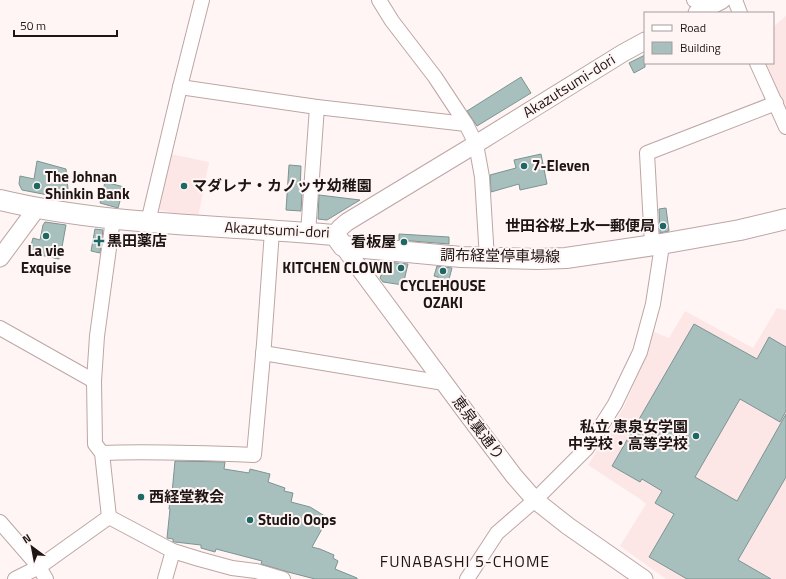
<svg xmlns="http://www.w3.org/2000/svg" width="786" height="579" font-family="'Titillium Web','Noto Sans JP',sans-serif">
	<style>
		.built { fill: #fce7e6 }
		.building { fill: #a7c0be; stroke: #7c9492 }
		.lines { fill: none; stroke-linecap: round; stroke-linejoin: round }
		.minor-casing { stroke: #bda6a5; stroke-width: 16 }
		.tertiary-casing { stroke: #bda6a5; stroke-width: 19 }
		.secondary-casing { stroke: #bda6a5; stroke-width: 22 }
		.minor { stroke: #fff; stroke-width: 14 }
		.tertiary { stroke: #fff; stroke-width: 17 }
		.secondary { stroke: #fff; stroke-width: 20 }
		.poi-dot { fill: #1c6864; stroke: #fff5f4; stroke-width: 1.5 }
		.labels { text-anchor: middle; stroke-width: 4; stroke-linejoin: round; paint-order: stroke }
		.street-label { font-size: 15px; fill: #1e1515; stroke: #fff5f4 }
		.poi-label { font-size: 15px; font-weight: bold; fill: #1e1515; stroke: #fff5f4; text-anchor: start }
		.neighbourhood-label { font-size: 16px; letter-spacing: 1px; fill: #1e1515; stroke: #fff5f4 }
	</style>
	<rect width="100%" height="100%" fill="#fff5f4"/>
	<g class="built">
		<polygon points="786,16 786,108 766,63 773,63 773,45 775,43 773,38 773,27"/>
		<polygon points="171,154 209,162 198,218 159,210"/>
		<polygon points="777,308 786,310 786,579 666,579 620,546 646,504 640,499 588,465 624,407 645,358 654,332 669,338 685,311 753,348"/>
	</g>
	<g class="building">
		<polygon points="645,55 645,67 634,73 629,63"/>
		<polygon points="521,77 531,93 477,126 467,111"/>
		<polygon points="541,154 547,184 520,190 519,184 491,192 490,175 516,168 514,160"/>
		<polygon points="37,161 66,169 69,199 22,190 19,184 20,176 34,179"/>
		<polygon points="289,165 301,166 300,193 302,194 301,211 286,210"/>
		<polygon points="105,182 124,187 118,208 100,203"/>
		<polygon points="319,195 360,200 327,220 318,219"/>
		<polygon points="666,208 669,231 660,233 659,209"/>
		<polygon points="45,222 66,225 62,247 63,248 62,253 61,252 59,259 40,255 41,250 30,249 33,238 40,240 43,225"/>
		<polygon points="95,229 103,230 100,253 91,251"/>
		<polygon points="399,234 449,237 449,244 399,240"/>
		<polygon points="376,261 408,264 403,285 383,282 380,278 383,270 374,268"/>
		<polygon points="437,266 452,268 448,283 438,280 438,277 434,276"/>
		<polygon points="694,324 757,359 769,337 786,347 786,411 780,422 740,399 695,477 737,501 786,414 786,477 738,560 771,579 687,579 649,557 674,514 655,503 662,491 642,479 640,482 612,466"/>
		<polygon points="175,461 225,462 224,469 249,473 250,469 270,474 268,482 285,488 284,491 293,493 291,502 310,507 328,518 312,547 320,549 334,555 333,558 338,561 335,569 357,578 357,579 315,579 288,572 261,564 262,561 216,549 215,552 201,548 201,545 175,542 173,542 173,539 167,538 170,509 169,509 171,493 172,493"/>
	</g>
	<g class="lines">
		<defs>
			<g id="minor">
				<polyline points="379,0 392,21 435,77 466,124 476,144 482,177 487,259"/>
				<polyline points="694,0 706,8"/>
				<polyline points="735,0 740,13"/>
				<polyline points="757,63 786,127"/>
				<polyline points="180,87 317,107 466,124"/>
				<polyline points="148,222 180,87 202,0"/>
				<polyline points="308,233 317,107"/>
				<polyline points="652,245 647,153 776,103"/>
				<polyline points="0,328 94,381"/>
				<polyline points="263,353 444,383"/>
				<path d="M102 453C152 451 203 453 254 455L264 344 272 231"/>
				<polyline points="109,517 102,453 95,444 94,381 97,336 113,219"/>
				<polyline points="109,517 173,551 199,559 232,568 256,571 283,579"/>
				<polyline points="0,522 39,567 46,579"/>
				<polyline points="15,579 39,567 109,517"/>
				<polyline points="165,579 173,551"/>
				<polyline points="467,579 497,533 535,500 587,448 615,404 640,352 653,304 661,252 661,244"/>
			</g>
			<g id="tertiary">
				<polyline points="697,13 722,0"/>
				<polyline points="335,235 340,228 347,222 476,144 623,53 645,41"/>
				<polyline points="343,246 468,415 514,476 535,500 568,526 644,579"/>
				<polyline points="0,258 37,208"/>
			</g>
			<path id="secondary" d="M0 200C109 226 224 225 335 235L343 246 461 257 538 259 566 258 661 244 740 230 786 219"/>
		</defs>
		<use href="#minor" class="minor-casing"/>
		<use href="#tertiary" class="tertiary-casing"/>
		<use href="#secondary" class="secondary-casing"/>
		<use href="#minor" class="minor"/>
		<use href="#tertiary" class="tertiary"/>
		<use href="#secondary" class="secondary"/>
	</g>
	<g class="poi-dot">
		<circle cx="524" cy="166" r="4"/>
		<circle cx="37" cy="186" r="4"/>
		<circle cx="184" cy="186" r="4"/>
		<circle cx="663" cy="226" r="4"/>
		<circle cx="46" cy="236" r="4"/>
		<path d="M97 235h4v4h4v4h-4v4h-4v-4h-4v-4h4z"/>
		<circle cx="404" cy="242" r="4"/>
		<circle cx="401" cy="268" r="4"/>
		<circle cx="443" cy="271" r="4"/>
		<circle cx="696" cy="436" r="4"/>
		<circle cx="141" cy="497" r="4"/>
		<circle cx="250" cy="520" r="4"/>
	</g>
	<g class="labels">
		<g class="street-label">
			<text transform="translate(569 86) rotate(-32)" y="5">Akazutsumi-dori</text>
			<text transform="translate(277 230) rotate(3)" y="5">Akazutsumi-dori</text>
			<text transform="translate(500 256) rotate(1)" y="5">調布経堂停車場線</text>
			<text transform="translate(478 428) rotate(53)" y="5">恵泉裏通り</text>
		</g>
		<g class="poi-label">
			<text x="532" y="171">7-Eleven</text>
			<text x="45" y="182">The Johnan<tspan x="45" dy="17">Shinkin Bank</tspan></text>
			<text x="192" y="191">マダレナ・カノッサ幼稚園</text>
			<text x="655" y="231" text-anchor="end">世田谷桜上水一郵便局</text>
			<text x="107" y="246">黒田薬店</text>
			<text x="396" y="247" text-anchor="end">看板屋</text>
			<text x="46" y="256" text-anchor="middle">La vie<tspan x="46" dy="17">Exquise</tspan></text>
			<text x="393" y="273" text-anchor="end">KITCHEN CLOWN</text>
			<text x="443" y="291" text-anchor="middle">CYCLEHOUSE<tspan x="443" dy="17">OZAKI</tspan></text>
			<text x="688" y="432" text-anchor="end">私立 恵泉女学園<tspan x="688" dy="17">中学校・高等学校</tspan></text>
			<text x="149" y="502">西経堂教会</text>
			<text x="258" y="525">Studio Oops</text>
		</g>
		<g class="neighbourhood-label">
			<text x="465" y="567">FUNABASHI 5-CHOME</text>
		</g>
	</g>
	<rect x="644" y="12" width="130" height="52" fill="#fff5f4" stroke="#a59b9b"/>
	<rect x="652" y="25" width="20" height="6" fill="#ffffff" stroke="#a59b9b"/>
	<text x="680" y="32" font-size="12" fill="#1e1515">Road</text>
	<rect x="652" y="42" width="20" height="12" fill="#a7c0be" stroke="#a59b9b"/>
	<text x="680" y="52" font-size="12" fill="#1e1515">Building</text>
	<g transform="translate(32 547) rotate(328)" stroke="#fff5f4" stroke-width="3" paint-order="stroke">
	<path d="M0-3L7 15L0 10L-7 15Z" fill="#1e1515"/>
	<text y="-6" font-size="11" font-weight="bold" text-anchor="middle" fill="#1e1515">N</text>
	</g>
	<path d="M14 30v6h103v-6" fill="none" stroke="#1e1515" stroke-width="2"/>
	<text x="20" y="30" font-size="12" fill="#1e1515" stroke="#fff5f4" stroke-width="3" paint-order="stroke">50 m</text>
</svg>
